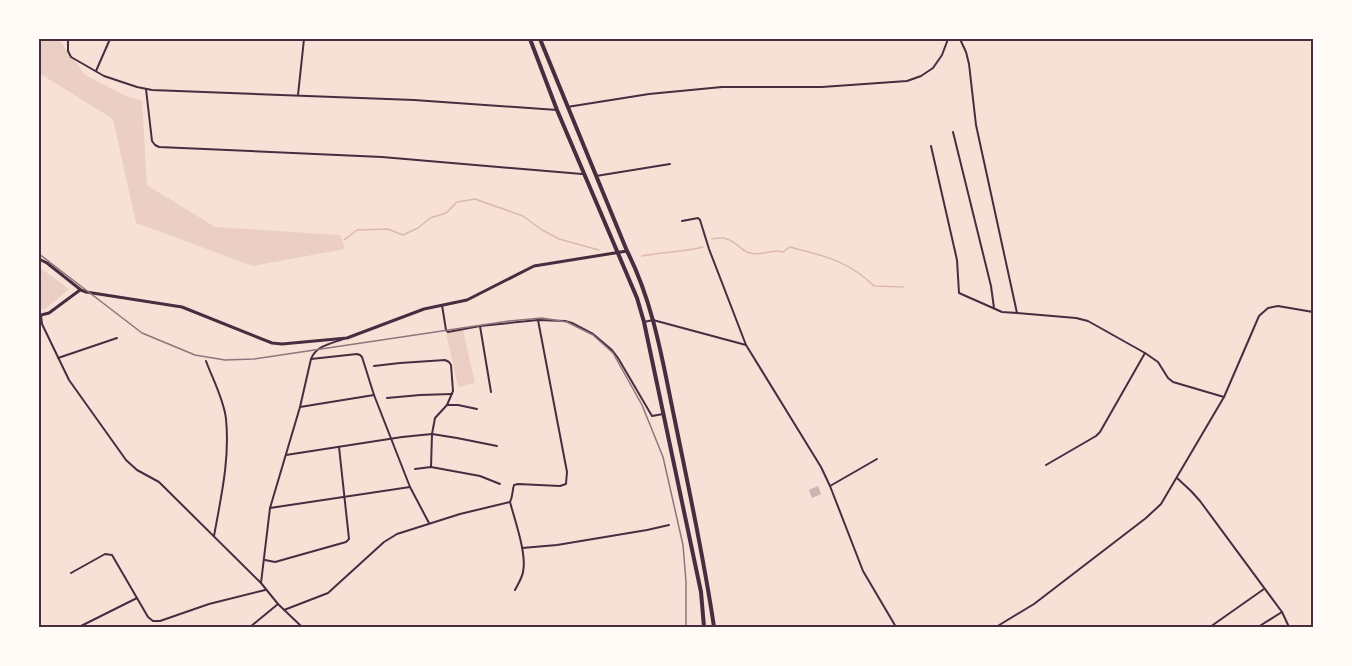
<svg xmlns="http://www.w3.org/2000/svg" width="1352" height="666" font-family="'PT Serif',serif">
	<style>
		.green { fill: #ebcfc5 }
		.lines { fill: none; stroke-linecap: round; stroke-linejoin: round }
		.stream { stroke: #dcb8b0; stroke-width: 1.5 }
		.building { fill: #ccb4b1 }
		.minor { stroke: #4a2c40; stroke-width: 2 }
		.tertiary { stroke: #4a2c40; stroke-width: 3 }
		.primary { stroke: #4a2c40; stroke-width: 4 }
		.rail { stroke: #8f747c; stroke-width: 1.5 }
		.neatline { fill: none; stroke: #4a2c40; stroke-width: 2 }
	</style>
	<rect width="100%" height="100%" fill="#f7e1d7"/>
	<g class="green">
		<polygon points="39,39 59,39 85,75 126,96 142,101 147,185 215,227 340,235 345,249 253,266 136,223 113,119 39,73"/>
		<polygon points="39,267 69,289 45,309 39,310"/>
		<polygon points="463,330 475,383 458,387 446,333"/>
	</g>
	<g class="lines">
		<g class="stream">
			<path d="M712 239C726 236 732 240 742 249 746 251 746 253 750 253 762 256 772 249 783 252L790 247C824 256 847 260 874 286L903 287"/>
			<polyline points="344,240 357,230 388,229 403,235 418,228 430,218 446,213 457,202 475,199 523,216 542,230 559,239 599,250"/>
			<path d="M642 256C663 252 683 252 703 247"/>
		</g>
	</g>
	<polygon class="building" points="818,486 821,494 812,498 809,490"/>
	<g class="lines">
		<g class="minor">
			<polyline points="68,39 68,51 71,57 104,76 137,87 152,90 414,100 557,110"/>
			<polyline points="96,71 110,39"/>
			<polyline points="146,89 152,141 155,145 159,147 382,157 582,174"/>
			<polyline points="298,95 304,39"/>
			<polyline points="567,107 649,94 722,87 822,87 907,81 921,76 933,68 942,55 948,39"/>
			<polyline points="953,132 991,286 994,308"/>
			<polyline points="931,146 957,260 959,293 1002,312 1017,313 976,125 969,64 966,52 960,39"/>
			<polyline points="596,176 670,164"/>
			<polyline points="682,221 698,218 700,220 709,249 746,345 821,467 830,486 863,571 896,627"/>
			<polyline points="442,305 446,330 448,332 480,326 538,320 565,321 572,323 593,334 612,350 618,358 652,416 663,414"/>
			<polyline points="1017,313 1076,318 1088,321 1145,353 1158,362 1168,378 1173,382 1224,397"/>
			<polyline points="41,315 42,324 69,380 126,460 137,470 159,482 261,583 278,604 302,627"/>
			<polyline points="644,322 653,320 746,345"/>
			<polyline points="480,326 491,392"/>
			<polyline points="58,358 117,338"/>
			<polyline points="311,359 357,354 360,355 362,357 374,395 410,487 429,523"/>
			<path d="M206 361C213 380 224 400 226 419 230 459 221 497 214 536"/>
			<polyline points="374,366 400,363 445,360 449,362 451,365 453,391 447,405 435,418 432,434 431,467"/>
			<polyline points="387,398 420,395 452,394"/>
			<polyline points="447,405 458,405 477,409"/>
			<polyline points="300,407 374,395"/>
			<polyline points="286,455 402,437 432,434 457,438 497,446"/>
			<polyline points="1046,465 1096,436 1100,432 1145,353"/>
			<polyline points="415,469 431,467 480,476 500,484"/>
			<polyline points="1177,478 1191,491 1200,501 1282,612 1289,627"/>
			<polyline points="830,486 877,459"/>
			<path d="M510 502C515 521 527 554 523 572 522 578 518 584 515 590"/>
			<polyline points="270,508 410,487"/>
			<polyline points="522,548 557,545 647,530 669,525"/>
			<polyline points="265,560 275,562 346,542 349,539 339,447"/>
			<polyline points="71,573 105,554 112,555 148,617 153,621 160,621 209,604 265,590"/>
			<path d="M261 583 270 508 300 407 311 359C316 346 330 344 343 339"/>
			<path d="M284 610 328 593 384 542 397 534 460 514 510 502C513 496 512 491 514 485L518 484 560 486 566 484 567 472 538 320"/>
			<polyline points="79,627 137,598"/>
			<polyline points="250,627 278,604"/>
			<polyline points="996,627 1034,604 1146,518 1161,504 1224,397 1259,316 1268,308 1278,306 1313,312"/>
			<polyline points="1210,627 1264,589"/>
			<polyline points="1258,627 1282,612"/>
		</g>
		<g class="tertiary">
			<polyline points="39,259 47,263 81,290 86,292 182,307 272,343 282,344 347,338 424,309 467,300 534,266 627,251"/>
			<polyline points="39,314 41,315 49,313 80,290"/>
		</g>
		<g class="primary">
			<polyline points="530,39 557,110 637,298 644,322 701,592 704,627"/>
			<path d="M540 39 627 251C654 304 663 364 675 421 689 490 704 558 714 627"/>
		</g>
		<polyline class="rail" points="39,254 142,333 195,355 225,360 254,359 509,321 542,318 567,322 593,335 613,353 642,405 663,457 683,545 686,582 686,627"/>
	</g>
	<rect width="1352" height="666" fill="none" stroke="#fffaf5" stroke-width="81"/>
	<rect x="40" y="40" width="1272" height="586" class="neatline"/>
</svg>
